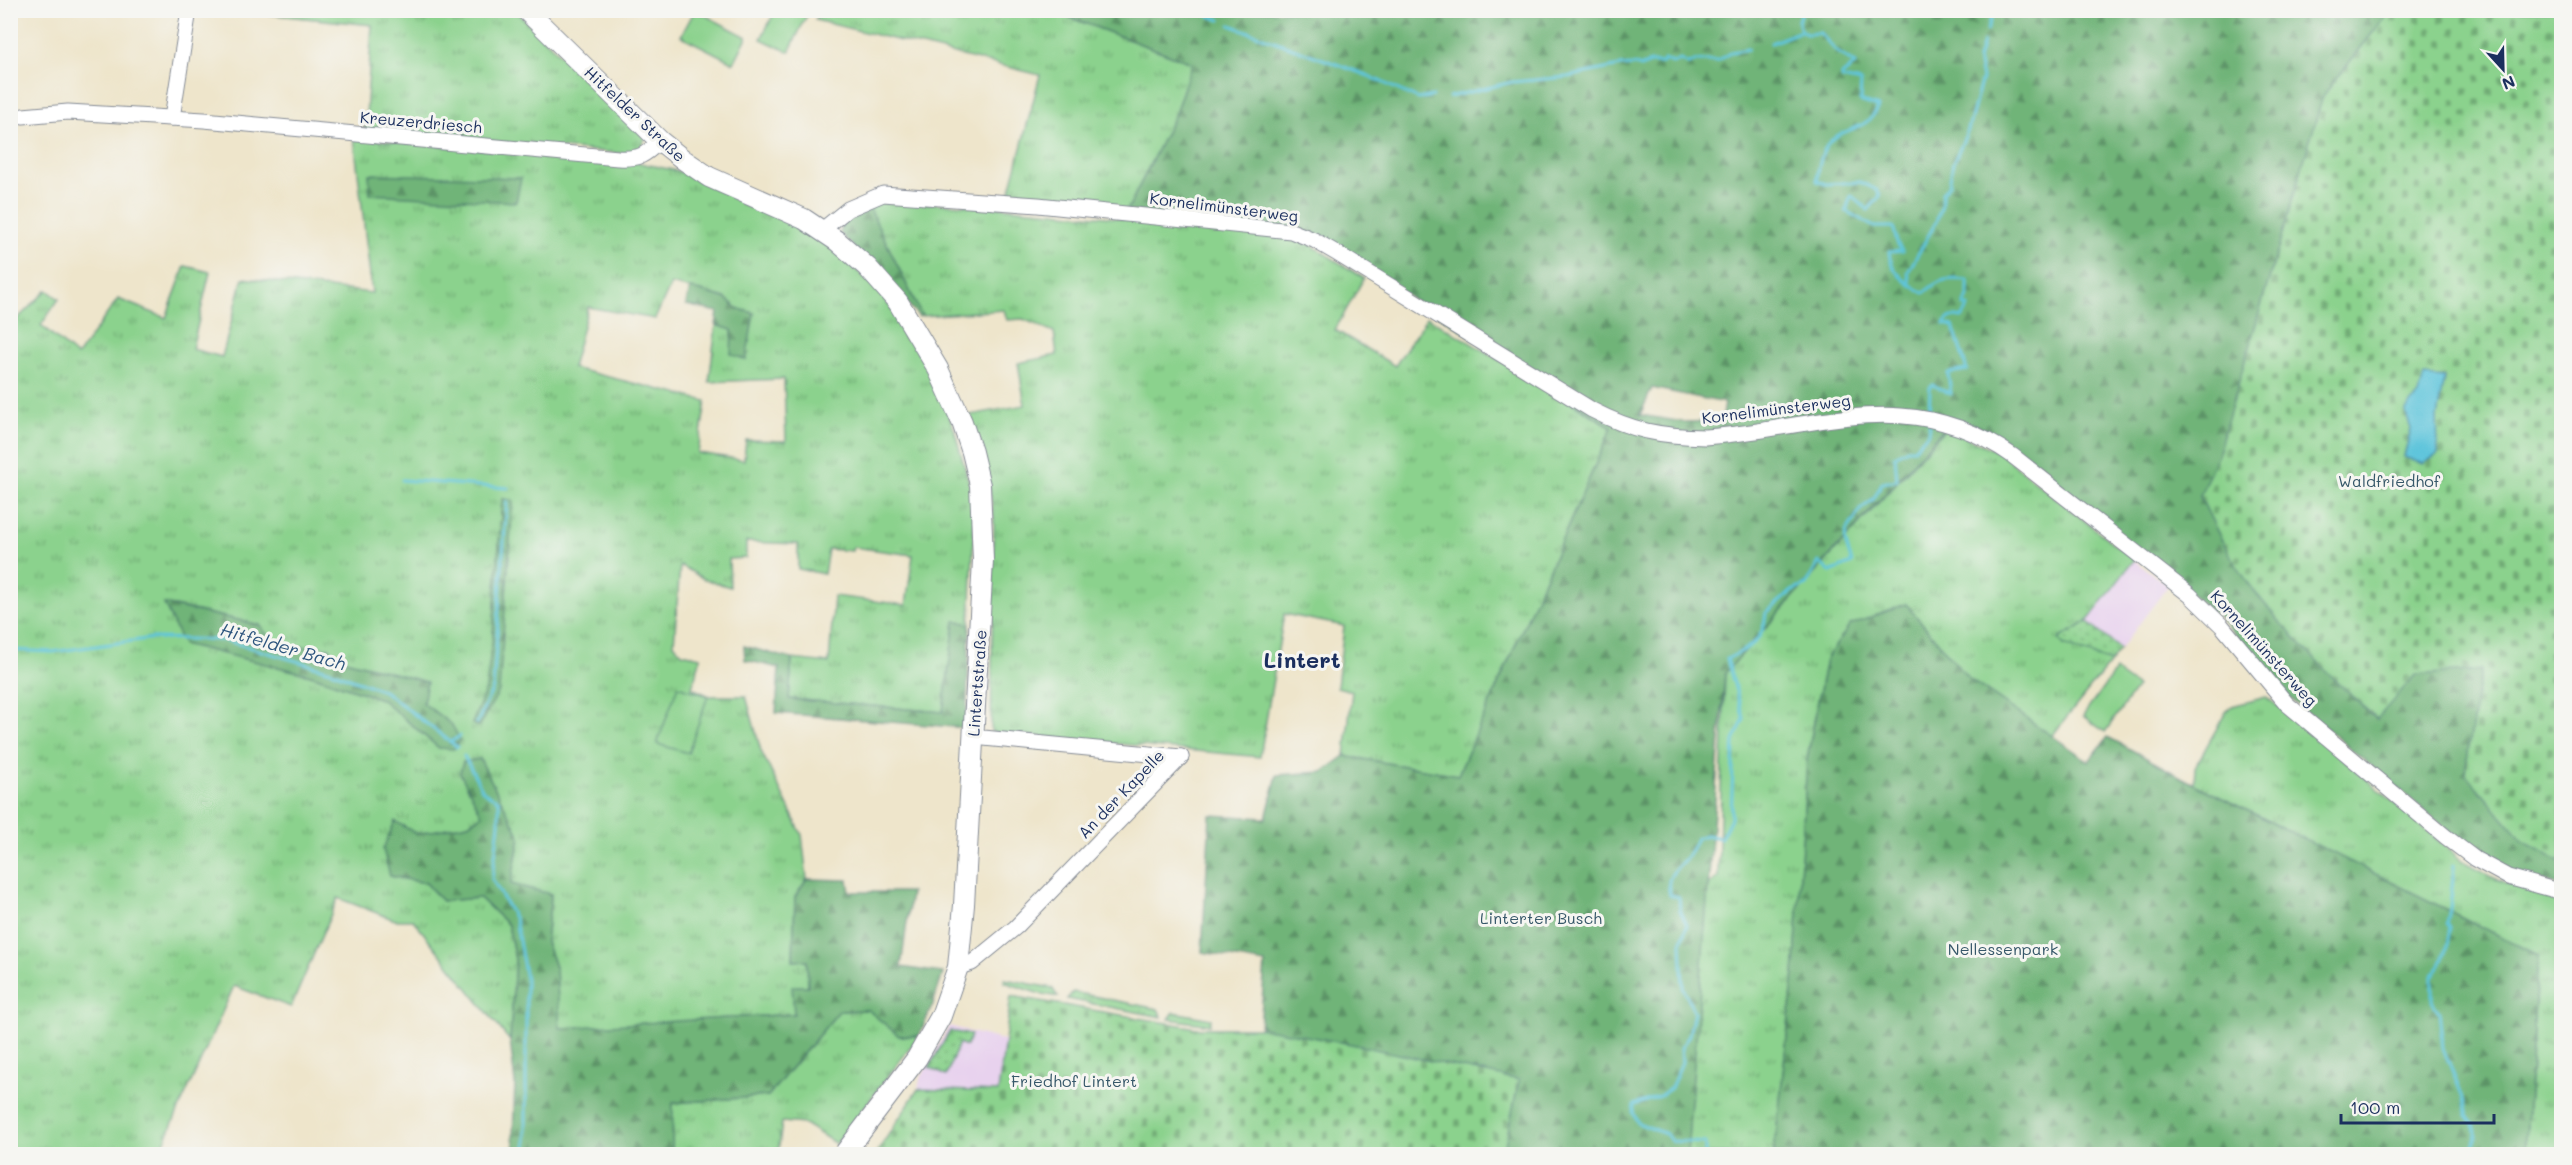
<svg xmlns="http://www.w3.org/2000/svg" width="2572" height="1165" font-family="Mali,sans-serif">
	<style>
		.built { fill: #e8d2ee }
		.grass { fill: url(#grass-tufts); stroke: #538076; stroke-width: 1.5; fill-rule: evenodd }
		.forest { fill: url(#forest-firs); stroke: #46726b; stroke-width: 1.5; fill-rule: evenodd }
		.cemetery { fill: url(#cemetery-stones); stroke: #538076; stroke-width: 1.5 }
		.park { fill: url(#park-dots); stroke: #538076; stroke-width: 1.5 }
		.pitch { fill: #8bd28d; stroke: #538076; stroke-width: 1.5 }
		.water { fill: #5ec5db; stroke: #3c7a9c; stroke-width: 1.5 }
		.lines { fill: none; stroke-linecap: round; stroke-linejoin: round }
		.stream { stroke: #5ec5db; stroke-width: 3 }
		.minor-casing { stroke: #848a94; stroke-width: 17 }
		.major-casing { stroke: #848a94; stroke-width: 22 }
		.minor { stroke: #fff; stroke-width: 15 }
		.major { stroke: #fff; stroke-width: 20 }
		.labels { text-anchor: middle; stroke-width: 6; stroke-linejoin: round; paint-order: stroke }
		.street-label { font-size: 16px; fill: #1b2f5e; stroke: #f6f6f2 }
		.park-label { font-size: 16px; fill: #37586a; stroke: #f6f6f2 }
		.water-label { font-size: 18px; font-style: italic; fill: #2c547d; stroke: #f6f6f2 }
		.district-label { font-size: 22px; font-weight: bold; fill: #1b2f5e; stroke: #f6f6f2 }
	</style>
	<defs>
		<pattern id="grass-tufts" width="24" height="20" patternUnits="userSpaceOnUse" patternTransform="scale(1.5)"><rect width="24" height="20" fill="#8bd28d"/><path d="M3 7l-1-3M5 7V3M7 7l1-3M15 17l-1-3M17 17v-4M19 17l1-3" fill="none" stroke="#71ab76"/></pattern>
		<pattern id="forest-firs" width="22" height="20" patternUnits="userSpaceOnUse" patternTransform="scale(1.5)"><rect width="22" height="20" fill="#70b478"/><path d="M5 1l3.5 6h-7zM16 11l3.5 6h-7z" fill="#5b9366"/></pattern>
		<pattern id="cemetery-stones" width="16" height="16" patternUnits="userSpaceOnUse" patternTransform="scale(1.5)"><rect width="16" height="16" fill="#8bd28d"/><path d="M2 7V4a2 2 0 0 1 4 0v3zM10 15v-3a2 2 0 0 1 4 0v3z" fill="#71ab76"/></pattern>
		<pattern id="park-dots" width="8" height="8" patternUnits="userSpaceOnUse" patternTransform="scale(1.5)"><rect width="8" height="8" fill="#8bd28d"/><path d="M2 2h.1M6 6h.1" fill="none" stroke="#71ab76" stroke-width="1.8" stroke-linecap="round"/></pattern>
	</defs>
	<rect width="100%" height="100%" fill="#f6f6f2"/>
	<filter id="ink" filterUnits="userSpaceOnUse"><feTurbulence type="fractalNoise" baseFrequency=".0167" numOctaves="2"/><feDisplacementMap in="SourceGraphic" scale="12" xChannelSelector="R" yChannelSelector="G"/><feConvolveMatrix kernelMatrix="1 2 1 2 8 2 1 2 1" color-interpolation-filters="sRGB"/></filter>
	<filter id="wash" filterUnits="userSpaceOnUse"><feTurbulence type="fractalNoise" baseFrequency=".008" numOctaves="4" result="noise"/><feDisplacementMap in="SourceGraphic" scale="24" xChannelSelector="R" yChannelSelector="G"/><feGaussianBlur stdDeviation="1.35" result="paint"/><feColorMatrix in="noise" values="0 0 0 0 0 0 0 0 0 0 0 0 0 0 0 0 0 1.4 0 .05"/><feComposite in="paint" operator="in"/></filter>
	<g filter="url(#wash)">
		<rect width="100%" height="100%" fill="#eee5cb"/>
		<g class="built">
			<polygon points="2134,560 2168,586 2120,649 2087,622"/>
			<polygon points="949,1026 1006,1041 999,1092 918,1089 920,1079"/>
		</g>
		<g class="grass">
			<polygon points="820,10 1052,11 1192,63 1175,114 1127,211 1008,198 1040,75 815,20"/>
			<polygon points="237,11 516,11 645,138 640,152 630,154 365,131 372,25"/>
			<path d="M354 138 640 163 678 171 819 237 876 288 911 334 938 387 954 429 975 504 970 624 955 622 943 712 789 699 792 659 829 663 834 596 906 605 913 555 853 547 852 551 828 549 824 574 798 569V544L746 542V558L729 559 730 587 704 579 680 565 674 644 682 653 701 657 692 688 710 696H746L761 751 802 835 807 879 795 897 793 961 807 960 808 986 794 1014 559 1029 556 970 546 942 551 894 511 884 520 837 480 759 463 762 460 773 483 815 468 824 417 834 390 876 426 883 442 901 480 898 508 925 515 959 510 1041 413 920H395L338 898 291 1007 234 986 159 1154 150 1152 149 1154H11L10 326 47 290 59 299 41 325 77 356 118 299 166 318 185 266 210 272 192 349 222 357 243 278 372 293ZM671 284 725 298 739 309 754 313 732 330 716 325 709 382 784 379 786 441 746 440 744 460 698 453 706 401 572 368 588 307 655 319ZM502 499 513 501 498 691 472 724 486 689 493 636ZM175 606 260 625 274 645 329 648 338 658 426 682 423 703 452 725 439 748 381 699 311 675 183 644Z"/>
			<polygon points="885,201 989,206 1280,233 1311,245 1364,278 1335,330 1395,366 1427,317 1612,427 1458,775 1345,756 1352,691 1337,687 1344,626 1284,614 1260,757 991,732 994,518 984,454 970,415 1025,405 1018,363 1057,355 1054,332 1023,319 1007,320 1004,310 922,316 869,207"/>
			<polygon points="1946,428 1998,452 2134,560 2087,622 2064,645 2111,662 2052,736 1969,679 1906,604 1826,659 1807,759 1795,964 1774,1154 1684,1154 1691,899 1718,877 1725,673"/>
			<polygon points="2266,697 2321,740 2461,860 2498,880 2543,897 2561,900 2561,1154 2525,1154 2538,955 2194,784 2195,767 2226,712 2232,706"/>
			<polygon points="1005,979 1052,988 1058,997 1037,993 1004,982"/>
			<polygon points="1073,992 1158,1009 1162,1017 1067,999"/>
			<polygon points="868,1010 899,1036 919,1036 836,1144 805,1124 782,1122 778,1154 672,1154 672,1103 768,1096 839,1011"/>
			<polygon points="1174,1012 1211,1019 1210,1025 1169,1019"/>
		</g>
		<g class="forest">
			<path d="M1052 11H2390L2323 96 2218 453 2200 496 2221 539 2251 587 2349 693 2376 719 2415 675 2481 670 2465 773 2523 841 2561 862V886L2512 872 2478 855 2279 689 2220 617 2003 444 1979 427 1953 418 1725 673 1687 1154H1503L1519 1080 1351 1044 1260 1028 1265 963 1202 952 1210 815 1266 818 1277 775 1323 772 1345 756 1458 775 1612 427 1315 236 1127 211 1175 114 1192 63ZM1652 388 1725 403 1722 421 1683 422 1640 415Z"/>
			<polygon points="369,174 521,178 516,202 370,194"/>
			<polygon points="869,207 922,316 919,317 895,289 840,233 843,222"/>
			<polygon points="690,288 725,298 739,309 754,313 746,360 731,354 732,330 716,325 718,312 686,305"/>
			<polygon points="502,499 513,500 499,691 479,726 472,724 486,689 493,636"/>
			<polygon points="164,604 260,625 274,645 329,648 338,658 427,682 423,703 452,725 460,740 454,749 439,748 381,699 311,675 183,644"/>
			<polygon points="1906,604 1969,679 2089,761 2108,737 2194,784 2538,955 2525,1154 1774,1154 1795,964 1807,759 1826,659 1850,625"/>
			<polygon points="955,621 970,624 966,728 776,713 779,668 745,660 744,646 792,659 789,699 943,712"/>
			<polygon points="480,759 520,837 511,884 551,894 546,942 556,970 560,1028 794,1014 792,986 808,986 807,960 793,961 795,897 807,879 848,880 850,892 911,892 901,967 943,973 933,1004 919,1036 899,1036 868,1010 839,1011 768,1096 673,1103 672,1154 516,1154 513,1137 515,1083 510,1041 515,959 508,925 480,898 442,901 426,883 390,876 383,849 395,821 417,834 468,824 482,815 460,773 463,762"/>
		</g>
		<g class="cemetery">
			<path d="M2390 11H2561V862L2523 841 2465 773 2481 670 2415 675 2377 719C2335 681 2287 633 2253 589 2231 561 2215 527 2200 496L2218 453 2323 96Z"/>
			<polygon points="1011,996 1197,1028 1260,1028 1351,1044 1519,1080 1503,1154 876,1154 918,1089 998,1092"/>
		</g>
		<g class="park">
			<polygon points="2087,622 2120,649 2111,662 2064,645 2059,639"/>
			<polygon points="950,1031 971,1035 966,1046 959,1043 946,1076 929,1067"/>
		</g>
		<g class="pitch">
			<polygon points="695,10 747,37 734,63 681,36"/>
			<polygon points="775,11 809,11 789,52 761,39"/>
			<polygon points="2115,671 2137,687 2105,732 2083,716"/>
			<polygon points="678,686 708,696 688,753 657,744"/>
		</g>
		<polygon class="water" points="2424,376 2444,378 2437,417 2438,454 2423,464 2404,457 2411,429 2405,411 2419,395"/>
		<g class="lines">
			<g class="stream">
				<polyline points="1195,10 1220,20"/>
				<path d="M1803 10 1798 20 1801 31 1806 34 1820 33 1837 52 1855 64 1842 75V78L1861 82 1860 101 1878 107C1866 136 1834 124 1823 153 1819 162 1818 172 1817 181L1826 184 1860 182 1877 190 1880 196 1868 210 1851 195 1846 211 1874 227H1893C1897 236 1894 243 1903 251L1889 252C1890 272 1907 284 1924 293 1940 278 1947 278 1968 280V296L1964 306H1969L1962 318C1953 316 1949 316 1944 324L1953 326 1967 370 1948 373 1951 394 1933 385 1930 388 1929 414"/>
				<polyline points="1230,25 1369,76 1418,99 1433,96"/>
				<polyline points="1987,31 1994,10"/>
				<polyline points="1771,43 1801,31"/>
				<polyline points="1449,97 1512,82 1567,77 1620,66 1636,65 1640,67 1650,63 1663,63 1664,60 1674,63 1680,60 1688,64 1696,61 1718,61 1731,52 1748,49"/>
				<polyline points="1910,284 1908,272 1936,222 1942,205 1942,193 1949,185 1953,163 1968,130 1982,78 1978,59 1983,42"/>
				<polyline points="402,480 508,488"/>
				<polyline points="10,650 52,652 154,638 224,640 331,671 384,691 457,747"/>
				<polyline points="477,723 493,688 507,501"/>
				<polyline points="452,741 460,736"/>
				<polyline points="464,756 483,791 492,797"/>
				<polyline points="495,798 499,801 499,824 492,879 515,919 526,979 526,1154"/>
				<path d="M2454 865 2450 909 2447 923 2450 927C2447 946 2445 962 2432 976V1001L2439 1012 2443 1048 2462 1095 2467 1116 2473 1124 2476 1137 2471 1154"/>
				<path d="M1705 1154V1143L1671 1141 1666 1134 1638 1123 1633 1113 1634 1105 1658 1097 1671 1088 1682 1062 1681 1048 1689 1035 1694 1012 1683 987 1681 943 1687 925 1680 910 1679 897 1670 895C1665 876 1674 872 1685 859 1690 853 1694 845 1697 838L1706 835 1721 838 1731 818 1734 741 1744 719 1727 659C1751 646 1763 643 1766 613L1792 591 1806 585 1819 562 1830 572 1852 563 1845 541 1846 532 1861 509 1873 500 1882 483 1897 480 1895 456 1907 449H1914L1928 433 1929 424"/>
			</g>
		</g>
	</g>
	<g filter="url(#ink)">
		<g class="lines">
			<defs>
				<g id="minor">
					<path d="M23 116 68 112 204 120 618 158C640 159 644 156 660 141"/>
					<polyline points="172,118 189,10"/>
					<path d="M822 230 848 209 883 194 1038 205 1291 231 1314 240 1338 254 1592 410C1633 431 1659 436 1705 437 1819 429 1909 383 2013 456L2190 595 2222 626 2287 704 2446 837 2475 859 2508 877 2562 892"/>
					<polyline points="973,737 1181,757"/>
					<polyline points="958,967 972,963 1016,927 1181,757"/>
				</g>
				<polyline id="major" points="526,10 660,141 684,160 709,177 804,219 837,241 867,267 898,302 938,369 962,422 972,452 980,485 983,560 964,905 958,967 941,1016 917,1058 844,1154"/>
			</defs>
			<use href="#minor" class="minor-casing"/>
			<use href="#major" class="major-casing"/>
			<use href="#minor" class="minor"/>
			<use href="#major" class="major"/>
		</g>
	</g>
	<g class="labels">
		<g class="street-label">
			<text transform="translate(635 114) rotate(43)" y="6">Hitfelder Straße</text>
			<text transform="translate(421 122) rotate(5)" y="6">Kreuzerdriesch</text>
			<text transform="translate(1224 207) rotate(7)" y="6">Kornelimünsterweg</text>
			<text transform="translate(1776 409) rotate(-7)" y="6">Kornelimünsterweg</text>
			<text transform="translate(2264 648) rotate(48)" y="6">Kornelimünsterweg</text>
			<text transform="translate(977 683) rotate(-86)" y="6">Lintertstraße</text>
			<text transform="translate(1121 794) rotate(-46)" y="6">An der Kapelle</text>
		</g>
		<g class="park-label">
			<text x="2389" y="487">Waldfriedhof</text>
			<text x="1541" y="924">Linterter Busch</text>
			<text x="2003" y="955">Nellessenpark</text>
			<text x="1074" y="1087">Friedhof Lintert</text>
		</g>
		<g class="water-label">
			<text transform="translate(283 647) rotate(16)" y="6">Hitfelder Bach</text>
		</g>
		<g class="district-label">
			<text x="1302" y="668">Lintert</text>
		</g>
	</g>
	<rect width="2572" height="1165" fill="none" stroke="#f6f6f2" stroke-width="36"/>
	<g transform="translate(2503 69) rotate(158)" stroke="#f6f6f2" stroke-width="4.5" paint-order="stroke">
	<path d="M0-4.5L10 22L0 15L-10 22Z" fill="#1b2f5e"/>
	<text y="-9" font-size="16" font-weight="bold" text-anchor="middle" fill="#1b2f5e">N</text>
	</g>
	<path d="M2341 1114v9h153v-9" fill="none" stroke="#1b2f5e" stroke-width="3"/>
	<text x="2350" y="1114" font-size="18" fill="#1b2f5e" stroke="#f6f6f2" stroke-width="4.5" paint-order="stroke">100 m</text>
</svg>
